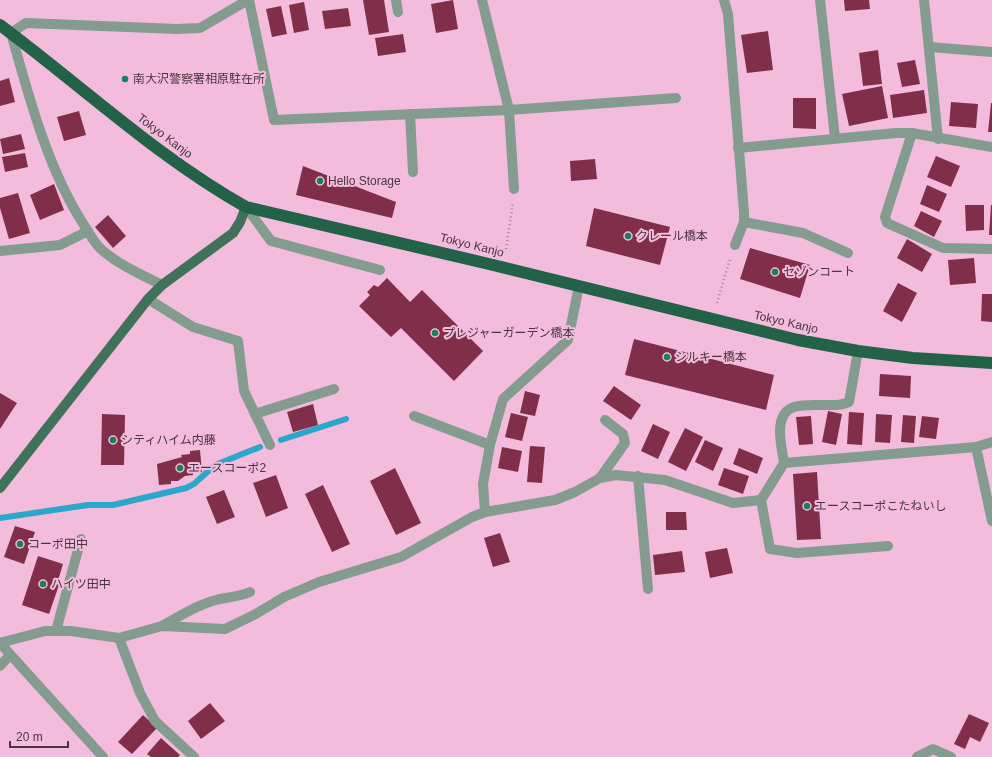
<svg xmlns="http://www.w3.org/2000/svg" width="992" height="757" font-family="Helvetica,'Noto Sans JP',sans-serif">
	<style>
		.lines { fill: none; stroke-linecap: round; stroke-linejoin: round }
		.stream { stroke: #2ca7cc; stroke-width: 6 }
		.building { fill: #802e49 }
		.path { stroke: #a77e95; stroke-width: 2.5; stroke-dasharray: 1 3; stroke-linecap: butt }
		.minor { stroke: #839c8f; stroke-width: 10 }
		.major { stroke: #40715b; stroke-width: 10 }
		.highway { stroke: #236148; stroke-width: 12 }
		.poi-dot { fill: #17805b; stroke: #f4bcdc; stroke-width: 1.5 }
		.labels { text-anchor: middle; stroke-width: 4; stroke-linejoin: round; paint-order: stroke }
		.poi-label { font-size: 12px; fill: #4a3441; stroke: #f4bcdc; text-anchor: start }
		.street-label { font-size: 12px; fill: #4a3441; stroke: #f4bcdc }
	</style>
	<rect width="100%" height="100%" fill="#f4bcdc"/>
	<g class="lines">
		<g class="stream">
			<polyline points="281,440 346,419"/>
			<polyline points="0,518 88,505 113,505 186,488 194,484 215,465 260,447"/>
		</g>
	</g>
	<g class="building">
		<polygon points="363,0 384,0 389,32 369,35"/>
		<polygon points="453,0 458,29 436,33 431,4"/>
		<polygon points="844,0 869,0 870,9 845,11"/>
		<polygon points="304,2 309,30 294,33 289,5"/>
		<polygon points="281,6 287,34 272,37 266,9"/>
		<polygon points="348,8 351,26 325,29 322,11"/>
		<polygon points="768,31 773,70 747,73 741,35"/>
		<polygon points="403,34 406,52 378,56 375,38"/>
		<polygon points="878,50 882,84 863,86 859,53"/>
		<polygon points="915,60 920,84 902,87 897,63"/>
		<polygon points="9,78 15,102 0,106 0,81"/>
		<polygon points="882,86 888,118 849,126 842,94"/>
		<polygon points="924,90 927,113 893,118 890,95"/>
		<polygon points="793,98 816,98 816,129 793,128"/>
		<polygon points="951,102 978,104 976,128 949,126"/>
		<polygon points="991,103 992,103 992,132 988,132"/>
		<polygon points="79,111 86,135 64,141 57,117"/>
		<polygon points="21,134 25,149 3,154 0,139"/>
		<polygon points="25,153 28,167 5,172 2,157"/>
		<polygon points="936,156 960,166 951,187 927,177"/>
		<polygon points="595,159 597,179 571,181 570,161"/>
		<polygon points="303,166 396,202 392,218 296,195"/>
		<polygon points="54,184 64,210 40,220 30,195"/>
		<polygon points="927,185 947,194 939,212 920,204"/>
		<polygon points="18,193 30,233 9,239 0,208 0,198"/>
		<polygon points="965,205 984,205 984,230 966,231"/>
		<polygon points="991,205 992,205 992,235 989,235"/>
		<polygon points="594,208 670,227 660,265 586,246"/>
		<polygon points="921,211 942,221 934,237 914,226"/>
		<polygon points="108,215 126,236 113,248 95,227"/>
		<polygon points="907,239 932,254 922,272 897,258"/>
		<polygon points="750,248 810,265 800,298 740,279"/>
		<polygon points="974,258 976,283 950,285 948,260"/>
		<polygon points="387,278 410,302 422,290 483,351 454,381 401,328 391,337 359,306 370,295 367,292 374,285 378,287"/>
		<polygon points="898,283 917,293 902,322 883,311"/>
		<polygon points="982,294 992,294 992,322 981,321"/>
		<polygon points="634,339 774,375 766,410 625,375"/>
		<polygon points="880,374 911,376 910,398 879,396"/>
		<polygon points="614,386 641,405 631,420 603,401"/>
		<polygon points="525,391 540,395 535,416 520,413"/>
		<polygon points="0,393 17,403 0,429"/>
		<polygon points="313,404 318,425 293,432 287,412"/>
		<polygon points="828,411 842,414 836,445 822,442"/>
		<polygon points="849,412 864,413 862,445 847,444"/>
		<polygon points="511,413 528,417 522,441 505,437"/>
		<polygon points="102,414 125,415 124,465 101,465"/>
		<polygon points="876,414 892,415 890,443 875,442"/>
		<polygon points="903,415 916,416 914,443 901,442"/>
		<polygon points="811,416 813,444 799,445 796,417"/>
		<polygon points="922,416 939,418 936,439 919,437"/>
		<polygon points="653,424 670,432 658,459 641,451"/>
		<polygon points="685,428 703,437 686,471 668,462"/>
		<polygon points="705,440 723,448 713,471 695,462"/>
		<polygon points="530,446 545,447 542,483 527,482"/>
		<polygon points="502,447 522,451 518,472 498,468"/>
		<polygon points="739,448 763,458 757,474 733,464"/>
		<polygon points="200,450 202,472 193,473 193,475 185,476 178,481 171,481 171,484 159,485 157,464 182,457 181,455 190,454 190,451"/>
		<polygon points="395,468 421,523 396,535 370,481"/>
		<polygon points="724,468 749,476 743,494 718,485"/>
		<polygon points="817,472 821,539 797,540 793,474"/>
		<polygon points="276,475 288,508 266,517 253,483"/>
		<polygon points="323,485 350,544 332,552 305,494"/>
		<polygon points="224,490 235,517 217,524 206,497"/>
		<polygon points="666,512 686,512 687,530 666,530"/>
		<polygon points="15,526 35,532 24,564 4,557"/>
		<polygon points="500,533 510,562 493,567 484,538"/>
		<polygon points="727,548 733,573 710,578 705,552"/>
		<polygon points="682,551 685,572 655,575 653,555"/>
		<polygon points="38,556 63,564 57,584 59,585 49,614 22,605"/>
		<polygon points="210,703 225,721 201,739 188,721"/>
		<polygon points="969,714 989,723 980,742 970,737 965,749 954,744"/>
		<polygon points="143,715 157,728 132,754 118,742"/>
		<polygon points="161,738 180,755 178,757 151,757 147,754"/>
	</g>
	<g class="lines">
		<g class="path">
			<polyline points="506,249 513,202"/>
			<polyline points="717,303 730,259"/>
		</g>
		<g class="minor">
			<polyline points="249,0 274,120 509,110 676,98"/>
			<polyline points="396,0 398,12"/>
			<polyline points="482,0 509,110 514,189"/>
			<polyline points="724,0 728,14 744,212 744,222 735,245"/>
			<polyline points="820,0 835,138"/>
			<polyline points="924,0 938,139"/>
			<polyline points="929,47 992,52"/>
			<polyline points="410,114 413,172"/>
			<polyline points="912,133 885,217 887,223 943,248 992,249"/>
			<polyline points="738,148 896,133 912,133 992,147"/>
			<polyline points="246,207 271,241 380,270"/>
			<polyline points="744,222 803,233 848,253"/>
			<polyline points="0,251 60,245 88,231"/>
			<path d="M162 285C142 275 119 265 102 250 95 244 89 233 84 225 48 170 29 97 11 33L26 23 177 29 200 28 248 0"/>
			<polyline points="148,299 193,327 238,341 244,391 270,445"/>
			<path d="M858 351 849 402C841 406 834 405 825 405 815 405 804 404 794 407 772 414 782 448 784 463L761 500 770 549 797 553 888 546"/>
			<polyline points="255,414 334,389"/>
			<polyline points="414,416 490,445"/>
			<polyline points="976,447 992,521"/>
			<polyline points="784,463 976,447 992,442"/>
			<polyline points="638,476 648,589"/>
			<polyline points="600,478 625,443 623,434 605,420"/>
			<polyline points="485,512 483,484 490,445 503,399 568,340 579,286"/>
			<path d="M162 626C179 617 196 605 216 600 228 597 238 597 250 592"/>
			<polyline points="56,631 81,539"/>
			<polyline points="119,638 140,693 155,721 194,757"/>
			<polyline points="0,643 45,631 71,631 119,638 162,626 225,629 254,615 284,597 319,582 401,557 472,517 485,512 555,500 575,492 600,478 616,475 665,480 733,503 761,500"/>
			<polyline points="0,643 103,757"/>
			<polyline points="0,666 10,655"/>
			<polyline points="917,757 933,749 951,757"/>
		</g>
		<polyline class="major" points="0,488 148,299 162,285 233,233 240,222 246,207"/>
		<path class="highway" d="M0 25C82 86 157 157 246 207L489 264 798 340 858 351 913 358 992 363"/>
	</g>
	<g class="poi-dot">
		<circle cx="125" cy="79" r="4"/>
		<circle cx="320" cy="181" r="4"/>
		<circle cx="628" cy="236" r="4"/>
		<circle cx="775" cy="272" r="4"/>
		<circle cx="435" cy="333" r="4"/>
		<circle cx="667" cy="357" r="4"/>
		<circle cx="113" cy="440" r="4"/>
		<circle cx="180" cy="468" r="4"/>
		<circle cx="807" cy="506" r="4"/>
		<circle cx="20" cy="544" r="4"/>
		<circle cx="43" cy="584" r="4"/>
	</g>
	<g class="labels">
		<g class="poi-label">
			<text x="133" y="83">南大沢警察署相原駐在所</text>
			<text x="328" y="185">Hello Storage</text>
			<text x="636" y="240">クレール橋本</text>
			<text x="783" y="276">セゾンコート</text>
			<text x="443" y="337">プレジャーガーデン橋本</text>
			<text x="675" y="361">シルキー橋本</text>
			<text x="121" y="444">シティハイム内藤</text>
			<text x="188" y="472">エースコーポ2</text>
			<text x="815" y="510">エースコーポこたねいし</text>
			<text x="28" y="548">コーポ田中</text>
			<text x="51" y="588">ハイツ田中</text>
		</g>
		<g class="street-label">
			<text transform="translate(165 136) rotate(37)" y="4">Tokyo Kanjo</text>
			<text transform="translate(472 245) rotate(14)" y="4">Tokyo Kanjo</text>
			<text transform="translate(786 322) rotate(13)" y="4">Tokyo Kanjo</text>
		</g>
	</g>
	<path d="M10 741v6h58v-6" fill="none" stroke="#4a3441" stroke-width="2"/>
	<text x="16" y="741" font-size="12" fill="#4a3441" stroke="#f4bcdc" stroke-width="3" paint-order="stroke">20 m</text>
</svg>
